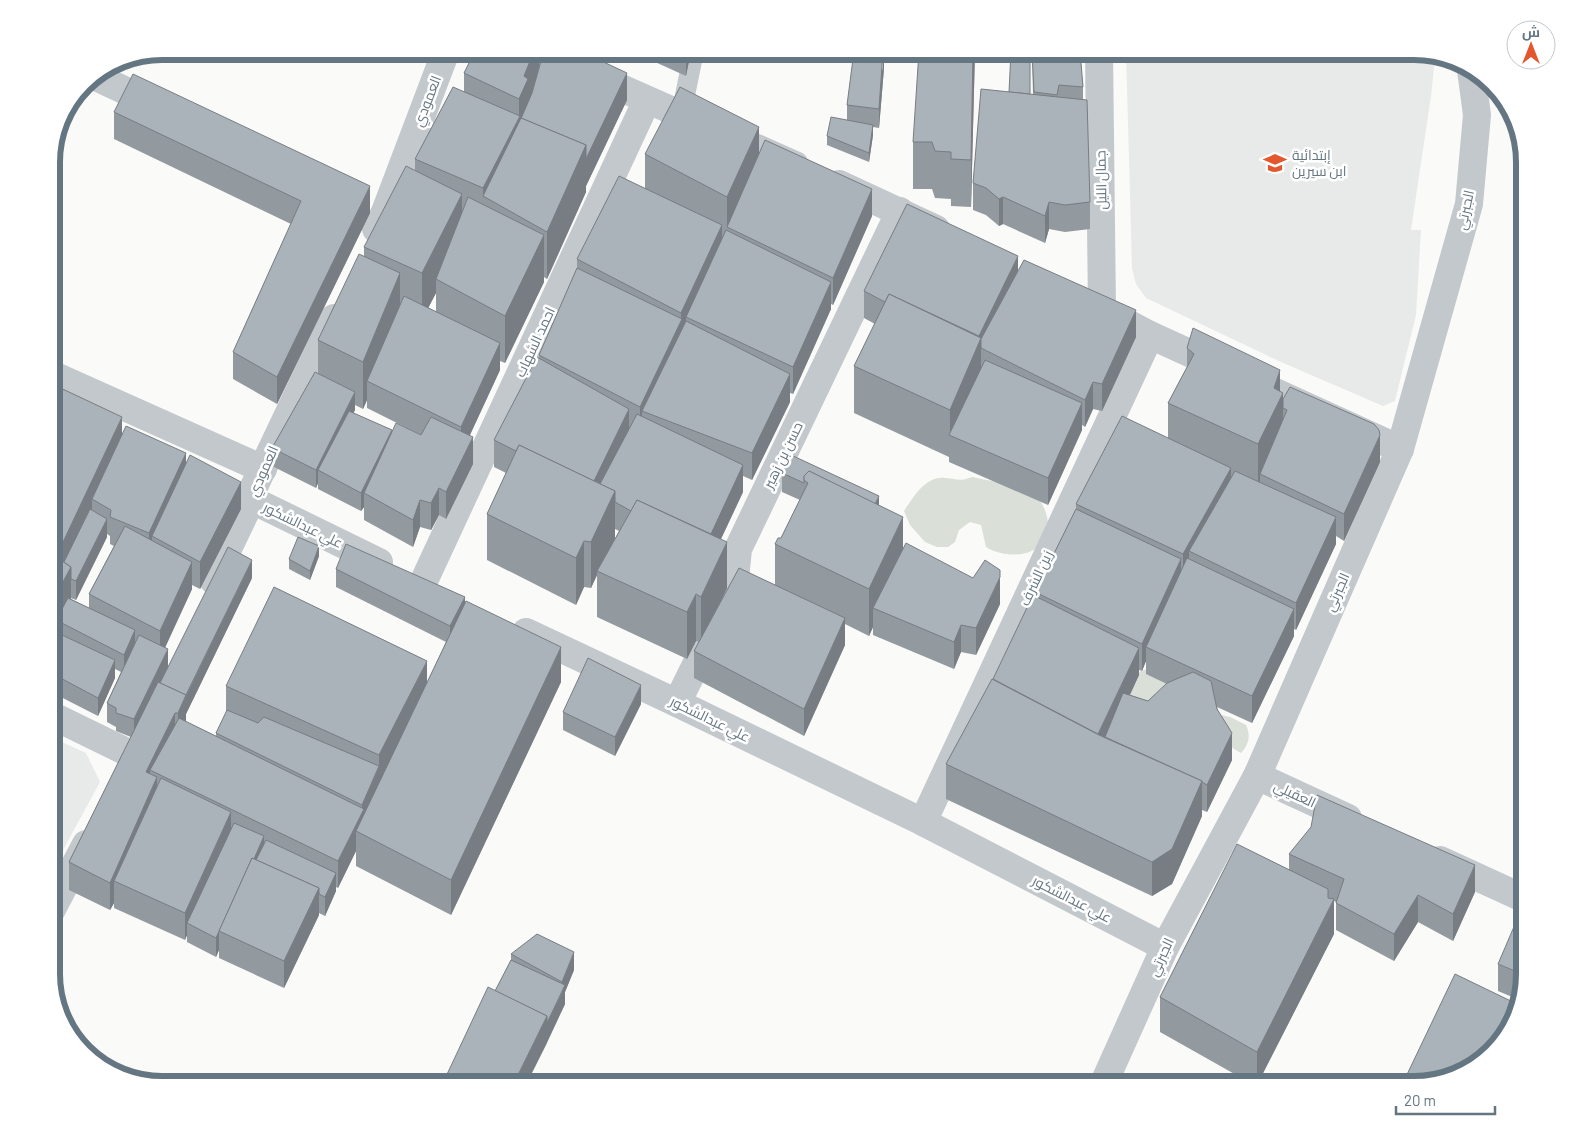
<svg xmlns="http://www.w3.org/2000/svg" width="1576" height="1136" font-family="Barlow,Cairo,sans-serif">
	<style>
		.built { fill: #e8e9e9 }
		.green { fill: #dadfd7 }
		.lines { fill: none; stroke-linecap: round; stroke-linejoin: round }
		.service { stroke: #c3c8cc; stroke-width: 20 }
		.minor { stroke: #c3c8cc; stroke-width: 28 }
		.wall { fill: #929a9f; fill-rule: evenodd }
		.shaded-wall { fill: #777d82 }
		.building { fill: #aab3b9; stroke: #777d82 }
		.labels { text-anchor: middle; stroke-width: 5; stroke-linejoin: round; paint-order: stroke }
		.street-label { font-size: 14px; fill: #657683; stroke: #fff }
		.poi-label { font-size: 14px; fill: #657683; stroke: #fff; text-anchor: start }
		.rim { fill: none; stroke: #657683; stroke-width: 6 }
	</style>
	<rect width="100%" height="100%" fill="#fafaf8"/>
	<g class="built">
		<polygon points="1126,51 1415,51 1435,58 1431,96 1411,230 1421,230 1416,315 1395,401 1383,406 1281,362 1146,298 1136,284 1132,268"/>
		<polygon points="51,737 86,753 100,782 51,872"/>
	</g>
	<g class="green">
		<path d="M972 477C988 481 1015 483 1029 490 1045 500 1054 525 1043 541 1032 559 1002 557 986 547L981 525 970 522 959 530 955 542 948 547H937L925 542 910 525 904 511C914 497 925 476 945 478 959 479 958 482 972 477Z"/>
		<polygon points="1157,665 1186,697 1138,720 1121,684 1139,672"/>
		<path d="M1216 714 1230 717 1246 725C1251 736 1249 744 1241 753 1223 744 1220 732 1216 714Z"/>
	</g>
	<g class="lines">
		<polyline class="service" points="681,115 694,51"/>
		<g class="minor">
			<polyline points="1099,51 1102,310"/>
			<polyline points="94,76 158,106"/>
			<polyline points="594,76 795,165"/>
			<polyline points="839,184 936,229"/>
			<polyline points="376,229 385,212 446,51"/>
			<polyline points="1103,310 1150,335 1400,449"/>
			<polyline points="51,374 263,469"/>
			<polyline points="250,499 379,562"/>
			<polyline points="213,580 248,507 251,493 334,318"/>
			<polyline points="423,583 647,100"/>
			<polyline points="526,632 677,703 923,822 1165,947"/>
			<polyline points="677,703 734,588 738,549 900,211"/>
			<polyline points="51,715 131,754"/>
			<polyline points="1257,776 1348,818"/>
			<polyline points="923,822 1150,335"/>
			<polyline points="1440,860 1525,899"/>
			<polyline points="51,911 86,844"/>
			<polyline points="1103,1085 1165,947 1257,776 1400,449 1469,204 1477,115 1471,70"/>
		</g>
	</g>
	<g class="wall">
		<path d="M475 51H580L627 100 586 186V192L547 279 544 277V282L505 363 500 361V370L470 435 473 464 446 519 439 515 431 530 420 527 413 547 364 520V507L361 511 318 489V483L316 488 272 466V448L318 373V340L364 256V247L415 171V159L464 92V73ZM436 293V312L428 308ZM367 400V408L421 435 392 433 353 413 355 410V405L363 409Z"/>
		<polygon points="609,51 691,51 686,76 633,52 625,59"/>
		<polygon points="975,51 971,207 951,206 951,199 935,198 932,189 913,189 913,142"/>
		<polygon points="1032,51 1080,51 1083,87 1083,99 1090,202 1090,229 1065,232 1049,229 1045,243 1003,224 999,226 986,215 973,210 973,183 1030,94 1033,94"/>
		<polygon points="884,68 879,128 873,127 873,135 869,162 827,145 827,136 847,120 847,105"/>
		<polygon points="114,112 370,213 277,404 233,379 233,352 291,224 114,139"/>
		<path d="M645 154H759L872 216 833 305 831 304V309L793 394 790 393V402L752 480 743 476V492L721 539 727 588 717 609 775 585V544L781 538 800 500 782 492V473L879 506 903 548 1000 604 976 655 961 652 954 669 873 635V627L869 636 845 624V645L804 736 694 678V651L699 642 696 641 687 659 597 617V575L591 588 584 587 576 605 487 560V514L506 473 494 467V440L539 358V355L577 268V259L645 188ZM615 529 619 531 609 550 615 538Z"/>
		<polygon points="1018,271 1136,337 1102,411 1093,409 1085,427 1082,425 1082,430 1048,505 949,462 949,457 854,413 854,366 875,324 864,318 864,291"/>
		<path d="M1187 348 1280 392 1283 399 1380 462 1344 541 1336 536V544L1296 630 1294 629V636L1252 723 1217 707 1232 760 1207 812 1202 810V816L1172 884 1152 896 946 799V764L993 679 1035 596V592L1076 509V504L1168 438V403L1187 367ZM1146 661V674L1167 684 1148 701 1130 695 1139 675V670L1142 671Z"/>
		<path d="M52 384 122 434 186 464 241 509 200 589 192 585V589L165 648 168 667 252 578 186 714V722L216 736V733L226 713V686L427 683 446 642 336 587V569L465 602 561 682 451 915 356 866V851L338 888 336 887V891L325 916 319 913V915L284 988 219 958V950L216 957 187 942V935L185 940 114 908V903L110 910 69 890V862L131 737 116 731V727L107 722V703L121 672 115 669V678L98 716 51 692V657L59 640 56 639ZM107 534 110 536V544L114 546 89 594V608L71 599V598L76 600 107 537Z"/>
		<polygon points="319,556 310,580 289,569 289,559"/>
		<polygon points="641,704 615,756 563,730 563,712"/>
		<polygon points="1289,854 1475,892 1453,941 1418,922 1394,961 1336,930 1336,902 1334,901 1334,934 1257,1085 1254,1085 1160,1032 1160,997 1289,870"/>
		<polygon points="511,954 574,970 565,992 565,1004 547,1043 495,991 511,960"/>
		<polygon points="1498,964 1525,975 1517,999 1498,991"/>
	</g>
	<g class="shaded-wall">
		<polygon points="534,51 539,51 539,84 483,196 483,188 519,118 519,99 524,76"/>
		<polygon points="625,51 633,51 625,59"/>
		<polygon points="686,51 691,51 686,76"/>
		<polygon points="884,51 884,68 879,128 879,109"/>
		<polygon points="973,51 975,51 971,207 971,160"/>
		<polygon points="627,73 627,100 586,186 586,192 547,279 547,232 586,145"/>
		<polygon points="873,125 873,135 869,162 869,153"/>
		<polygon points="759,127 759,173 727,227 727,197"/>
		<polygon points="370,186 370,213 277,404 277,377"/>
		<polygon points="872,189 872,216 833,305 833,278"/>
		<polygon points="462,194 462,241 436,279 436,293 422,320 422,273"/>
		<polygon points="1003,197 1003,224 999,226 999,199"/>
		<polygon points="1049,202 1049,229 1045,243 1045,216"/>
		<polygon points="722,225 722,252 686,317 686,330 642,411 642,430 640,434 640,407 681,320 681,313"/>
		<polygon points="544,235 544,282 505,363 505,316"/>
		<polygon points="1018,256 1018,283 981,348 981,384 950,436 950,410 973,348"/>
		<polygon points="400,273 400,320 367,381 367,400 363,409 363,362"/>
		<polygon points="831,282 831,309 793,394 793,367"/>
		<polygon points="1136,310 1136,337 1102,411 1102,384"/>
		<polygon points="500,343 500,370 461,454 461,427"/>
		<polygon points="1280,370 1280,399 1283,393 1283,440 1260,474 1260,488 1258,491 1258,444 1274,388"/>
		<polygon points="790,374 790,402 752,480 752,453"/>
		<polygon points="1093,382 1093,409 1085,427 1085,400"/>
		<polygon points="355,392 355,410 323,473 318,470 318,483 316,488 316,470"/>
		<polygon points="1082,403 1082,430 1048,505 1048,478"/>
		<polygon points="629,409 629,436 600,495 590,488"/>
		<polygon points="122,417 122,452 92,499 92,515 64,575 56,557"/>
		<polygon points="392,430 392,449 364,493 364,507 361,511 361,493"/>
		<polygon points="1380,435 1380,462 1344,541 1344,514"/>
		<polygon points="473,437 473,464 446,519 446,492"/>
		<polygon points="186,453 186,480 152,536 152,552 149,560 149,533"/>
		<polygon points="743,465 743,492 704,575 704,548"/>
		<polygon points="1231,468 1231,495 1189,551 1189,571 1183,581 1183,554"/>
		<polygon points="241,482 241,509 200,589 200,562"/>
		<polygon points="439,488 439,515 431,530 431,503"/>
		<polygon points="615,491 615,538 599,572 597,571 597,575 591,588 591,542"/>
		<polygon points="879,496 879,514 870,514"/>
		<polygon points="420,500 420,527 413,547 413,520"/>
		<polygon points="903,517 903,564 873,608 873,627 869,636 869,589"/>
		<polygon points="1336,517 1336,544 1296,630 1296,603"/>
		<polygon points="107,519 107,537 76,600 76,581"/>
		<polygon points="584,541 584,587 576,605 576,558"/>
		<polygon points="727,542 727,588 701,643 701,597"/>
		<polygon points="319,546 319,556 310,580 310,571"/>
		<polygon points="1181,559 1181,586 1146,647 1146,661 1142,671 1142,644"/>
		<polygon points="252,560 252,578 186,714 186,722 178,740 178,713"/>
		<polygon points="192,562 192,589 160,658 160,631"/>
		<polygon points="71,567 71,602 56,620 56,629 51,639 51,604"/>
		<polygon points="1000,577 1000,604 976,655 976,628"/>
		<polygon points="696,594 696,641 687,659 687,612"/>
		<polygon points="465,597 465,616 450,644 450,626"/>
		<polygon points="1294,609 1294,636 1252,723 1252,696"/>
		<polygon points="845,618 845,645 804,736 804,709"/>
		<polygon points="961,625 961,652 954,669 954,642"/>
		<polygon points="135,630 135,649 124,674 124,655"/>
		<polygon points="561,647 561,682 451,915 451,880"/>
		<polygon points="1139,648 1139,675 1109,739 1098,735"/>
		<polygon points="168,649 168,667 134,738 134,719"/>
		<polygon points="115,660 115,678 98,716 98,698"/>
		<polygon points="427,661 427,696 356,831 356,851 338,888 338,861 362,811 362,805 379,767 379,755"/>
		<polygon points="641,685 641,704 615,756 615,737"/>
		<polygon points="175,713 175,740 150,770 150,791 146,772"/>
		<polygon points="1232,733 1232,760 1207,812 1207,785"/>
		<polygon points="157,777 157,804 114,881 114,903 110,910 110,883"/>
		<polygon points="1202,781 1202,816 1172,884 1152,896 1152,862"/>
		<polygon points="231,812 231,840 187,923 187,935 185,940 185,913"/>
		<polygon points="264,836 264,855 219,931"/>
		<polygon points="1475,865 1475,892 1453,941 1453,914"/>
		<polygon points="336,873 336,891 325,916 325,897"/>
		<polygon points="319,888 319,915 284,988 284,961"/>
		<polygon points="1328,889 1328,911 1334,899 1334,934 1257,1085 1257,1052"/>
		<polygon points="1418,895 1418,922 1394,961 1394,934"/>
		<polygon points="219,931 219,950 216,957 216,938"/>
		<polygon points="574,952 574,970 565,992 565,1004 547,1042 547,1023 562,993 562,982"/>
		<polygon points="547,1016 547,1043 526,1085 513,1085"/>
	</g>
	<g class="building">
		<polygon points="475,51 534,51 524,76 528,79 519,99 464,73"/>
		<polygon points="539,51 580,51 627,73 586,159 586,145 521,118 520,121 532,93 543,54 539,52"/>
		<polygon points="854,51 883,51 879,109 847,105"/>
		<polygon points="919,51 973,51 971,160 951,159 951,152 935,151 932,142 913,142"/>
		<polygon points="1011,51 1030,51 1030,94 1009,92"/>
		<polygon points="1032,51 1080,51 1083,87 1059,85 1057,95 1034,92"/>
		<polygon points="133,74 370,186 277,377 233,352 301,201 114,112"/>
		<polygon points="453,87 520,116 483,188 415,159"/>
		<polygon points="680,87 759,127 727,197 645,154"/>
		<polygon points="981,89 1087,100 1090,202 1065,205 1049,202 1045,216 1003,197 999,199 986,188 973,183"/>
		<polygon points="831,117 873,125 869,153 827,136"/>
		<polygon points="521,118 586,145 547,232 483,196"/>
		<polygon points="765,140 872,189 833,278 727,227"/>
		<polygon points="406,166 462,194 422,273 364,247"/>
		<polygon points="619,176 722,225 681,313 577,259"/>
		<polygon points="468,197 544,235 505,316 436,279"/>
		<polygon points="907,204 1018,256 979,336 889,294 885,302 864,291"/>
		<polygon points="726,230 831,282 793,367 686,317"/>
		<polygon points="359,254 400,273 363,362 318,340"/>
		<polygon points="1024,260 1136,310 1102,384 1093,382 1085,400 981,348 981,339"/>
		<polygon points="577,268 682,319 640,407 539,355"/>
		<polygon points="889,294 981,338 950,410 854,366"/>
		<polygon points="404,296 500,343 461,427 367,381"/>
		<polygon points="686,321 790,374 752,453 642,411"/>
		<polygon points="1193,328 1280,370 1274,388 1283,393 1258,444 1168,403 1194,354 1187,348"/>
		<polygon points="537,357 629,409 594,481 519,445 516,451 494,440"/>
		<polygon points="985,360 1082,403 1048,478 949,435"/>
		<polygon points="315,372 355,392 316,470 272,448"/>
		<polygon points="52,384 122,417 56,557 71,567 51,604"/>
		<polygon points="1290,387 1374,424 1379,430 1380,435 1344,514 1260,474 1287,410 1283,408 1283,399"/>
		<polygon points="349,411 392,430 361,493 318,470"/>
		<polygon points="637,414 743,465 711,534 637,500 631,511 615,502 615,491 600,484"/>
		<polygon points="1122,416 1231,468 1183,554 1076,504"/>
		<polygon points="431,417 473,437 446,492 439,488 431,503 420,500 413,520 364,493 396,423 421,435"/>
		<polygon points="126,426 186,453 149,533 110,517 111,510 92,499"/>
		<polygon points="519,445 615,491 591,542 584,541 576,558 487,514"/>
		<polygon points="789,454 879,496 875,504 809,471 804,476 804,483 782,473"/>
		<polygon points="190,455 241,482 200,562 152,536"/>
		<polygon points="809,471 903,517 869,589 775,544 778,538 781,538 808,483 804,480 804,476"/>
		<polygon points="1235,471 1336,517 1296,603 1189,551"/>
		<polygon points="637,500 727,542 701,597 696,594 687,612 597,571"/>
		<polygon points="90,509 107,519 76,581 71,579 71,567 64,562"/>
		<polygon points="1076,509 1181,559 1142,644 1035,592"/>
		<polygon points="125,526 192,562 160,631 89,594"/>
		<polygon points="298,537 319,546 310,571 289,559"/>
		<polygon points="906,543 973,578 985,560 1000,570 1000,577 976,628 961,625 954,642 873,608"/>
		<polygon points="346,544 465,597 450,626 336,569"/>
		<polygon points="228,547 252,560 184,699 186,695 160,683"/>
		<polygon points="1187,558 1294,609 1252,696 1146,647"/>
		<polygon points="739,568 845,618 804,709 694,651"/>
		<polygon points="274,587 427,661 379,755 226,686"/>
		<polygon points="1033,595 1139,648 1098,734 993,679"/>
		<polygon points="68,598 135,630 124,655 56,620"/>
		<polygon points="466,601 561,647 451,880 356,831"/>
		<polygon points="62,635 115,660 98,698 51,673 51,657"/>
		<polygon points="139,635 168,649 134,719 116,713 116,708 107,703"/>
		<polygon points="588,658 641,685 615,737 563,712"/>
		<polygon points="1193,672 1211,681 1217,709 1232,733 1207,785 1202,782 1202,781 1105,737 1123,693 1148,701 1167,683"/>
		<polygon points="992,679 1099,735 1202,781 1172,849 1152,862 946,764"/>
		<polygon points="158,682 186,695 178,713 175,713 146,772 157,777 110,883 69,862"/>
		<polygon points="227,710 258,723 264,717 379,766 362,805 216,733"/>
		<polygon points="179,718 364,809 338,861 150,770"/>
		<polygon points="161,778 231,812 185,913 114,881"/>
		<polygon points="1317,795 1475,865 1453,914 1418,895 1394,934 1336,903 1344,879 1289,854 1311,827"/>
		<polygon points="234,823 264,836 254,859 252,858 216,938 187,923"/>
		<polygon points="266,840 336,873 325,897 319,894 319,888 256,860"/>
		<polygon points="1237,844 1328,889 1328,898 1334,899 1257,1052 1160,997"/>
		<polygon points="252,858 319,888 284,961 219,931"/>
		<polygon points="1525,901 1525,975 1498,964"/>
		<polygon points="537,934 574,952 562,982 511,954"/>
		<polygon points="511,960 565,985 547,1023 547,1016 495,991"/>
		<polygon points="1455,974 1515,1003 1502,1041 1463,1073 1414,1085 1402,1085"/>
		<polygon points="488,987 547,1016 513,1085 442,1085"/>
	</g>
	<defs>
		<symbol id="school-bare" viewBox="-9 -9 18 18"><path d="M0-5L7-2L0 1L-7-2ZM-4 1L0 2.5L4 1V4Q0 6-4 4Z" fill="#e4572e" stroke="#fff" stroke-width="2.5" paint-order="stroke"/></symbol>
	</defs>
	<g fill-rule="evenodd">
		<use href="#school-bare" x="1259" y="147" width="32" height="32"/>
	</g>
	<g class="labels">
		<g class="street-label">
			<text transform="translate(427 101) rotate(-69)" y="5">العمودي</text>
			<text transform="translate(1101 180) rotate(-91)" y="5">جمال الليل</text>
			<text transform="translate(1465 210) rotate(-78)" y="5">الجبرتي</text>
			<text transform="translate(535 342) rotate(-65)" y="5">احمد الشهاب</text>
			<text transform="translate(783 455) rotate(-64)" y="5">حسن بن زهير</text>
			<text transform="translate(263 471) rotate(-66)" y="5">العمودي</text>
			<text transform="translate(303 525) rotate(26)" y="5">علي عبدالشكور</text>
			<text transform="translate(1036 578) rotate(-65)" y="5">زين الشرف</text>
			<text transform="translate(1337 592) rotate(-66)" y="5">الجبرتي</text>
			<text transform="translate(710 719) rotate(26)" y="5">علي عبدالشكور</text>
			<text transform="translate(1295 794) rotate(25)" y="5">العقيلي</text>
			<text transform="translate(1072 899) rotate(27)" y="5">علي عبدالشكور</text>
			<text transform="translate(1161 957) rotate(-65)" y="5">الجبرتي</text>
		</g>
		<g class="poi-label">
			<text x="1292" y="160">إبتدائية<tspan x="1292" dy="16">ابن سيرين</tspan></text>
		</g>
	</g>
	<path d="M0 0H1576V1136H0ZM162 60H1414A102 102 0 0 1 1516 162V974A102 102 0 0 1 1414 1076H162A102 102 0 0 1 60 974V162A102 102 0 0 1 162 60Z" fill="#fff" fill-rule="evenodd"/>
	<path class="rim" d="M162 60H1414A102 102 0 0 1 1516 162V974A102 102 0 0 1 1414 1076H162A102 102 0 0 1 60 974V162A102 102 0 0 1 162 60Z"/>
	<g transform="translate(1531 45)"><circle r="24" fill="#ffffff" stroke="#c1c8cd"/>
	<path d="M0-4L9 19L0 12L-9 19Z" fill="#e4572e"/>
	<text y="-8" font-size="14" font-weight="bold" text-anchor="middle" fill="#657683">ش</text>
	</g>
	<path d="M1396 1106v8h99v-8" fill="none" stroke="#657683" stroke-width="2.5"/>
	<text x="1404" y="1106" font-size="15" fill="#657683" stroke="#ffffff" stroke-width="4" paint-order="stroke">20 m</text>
</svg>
